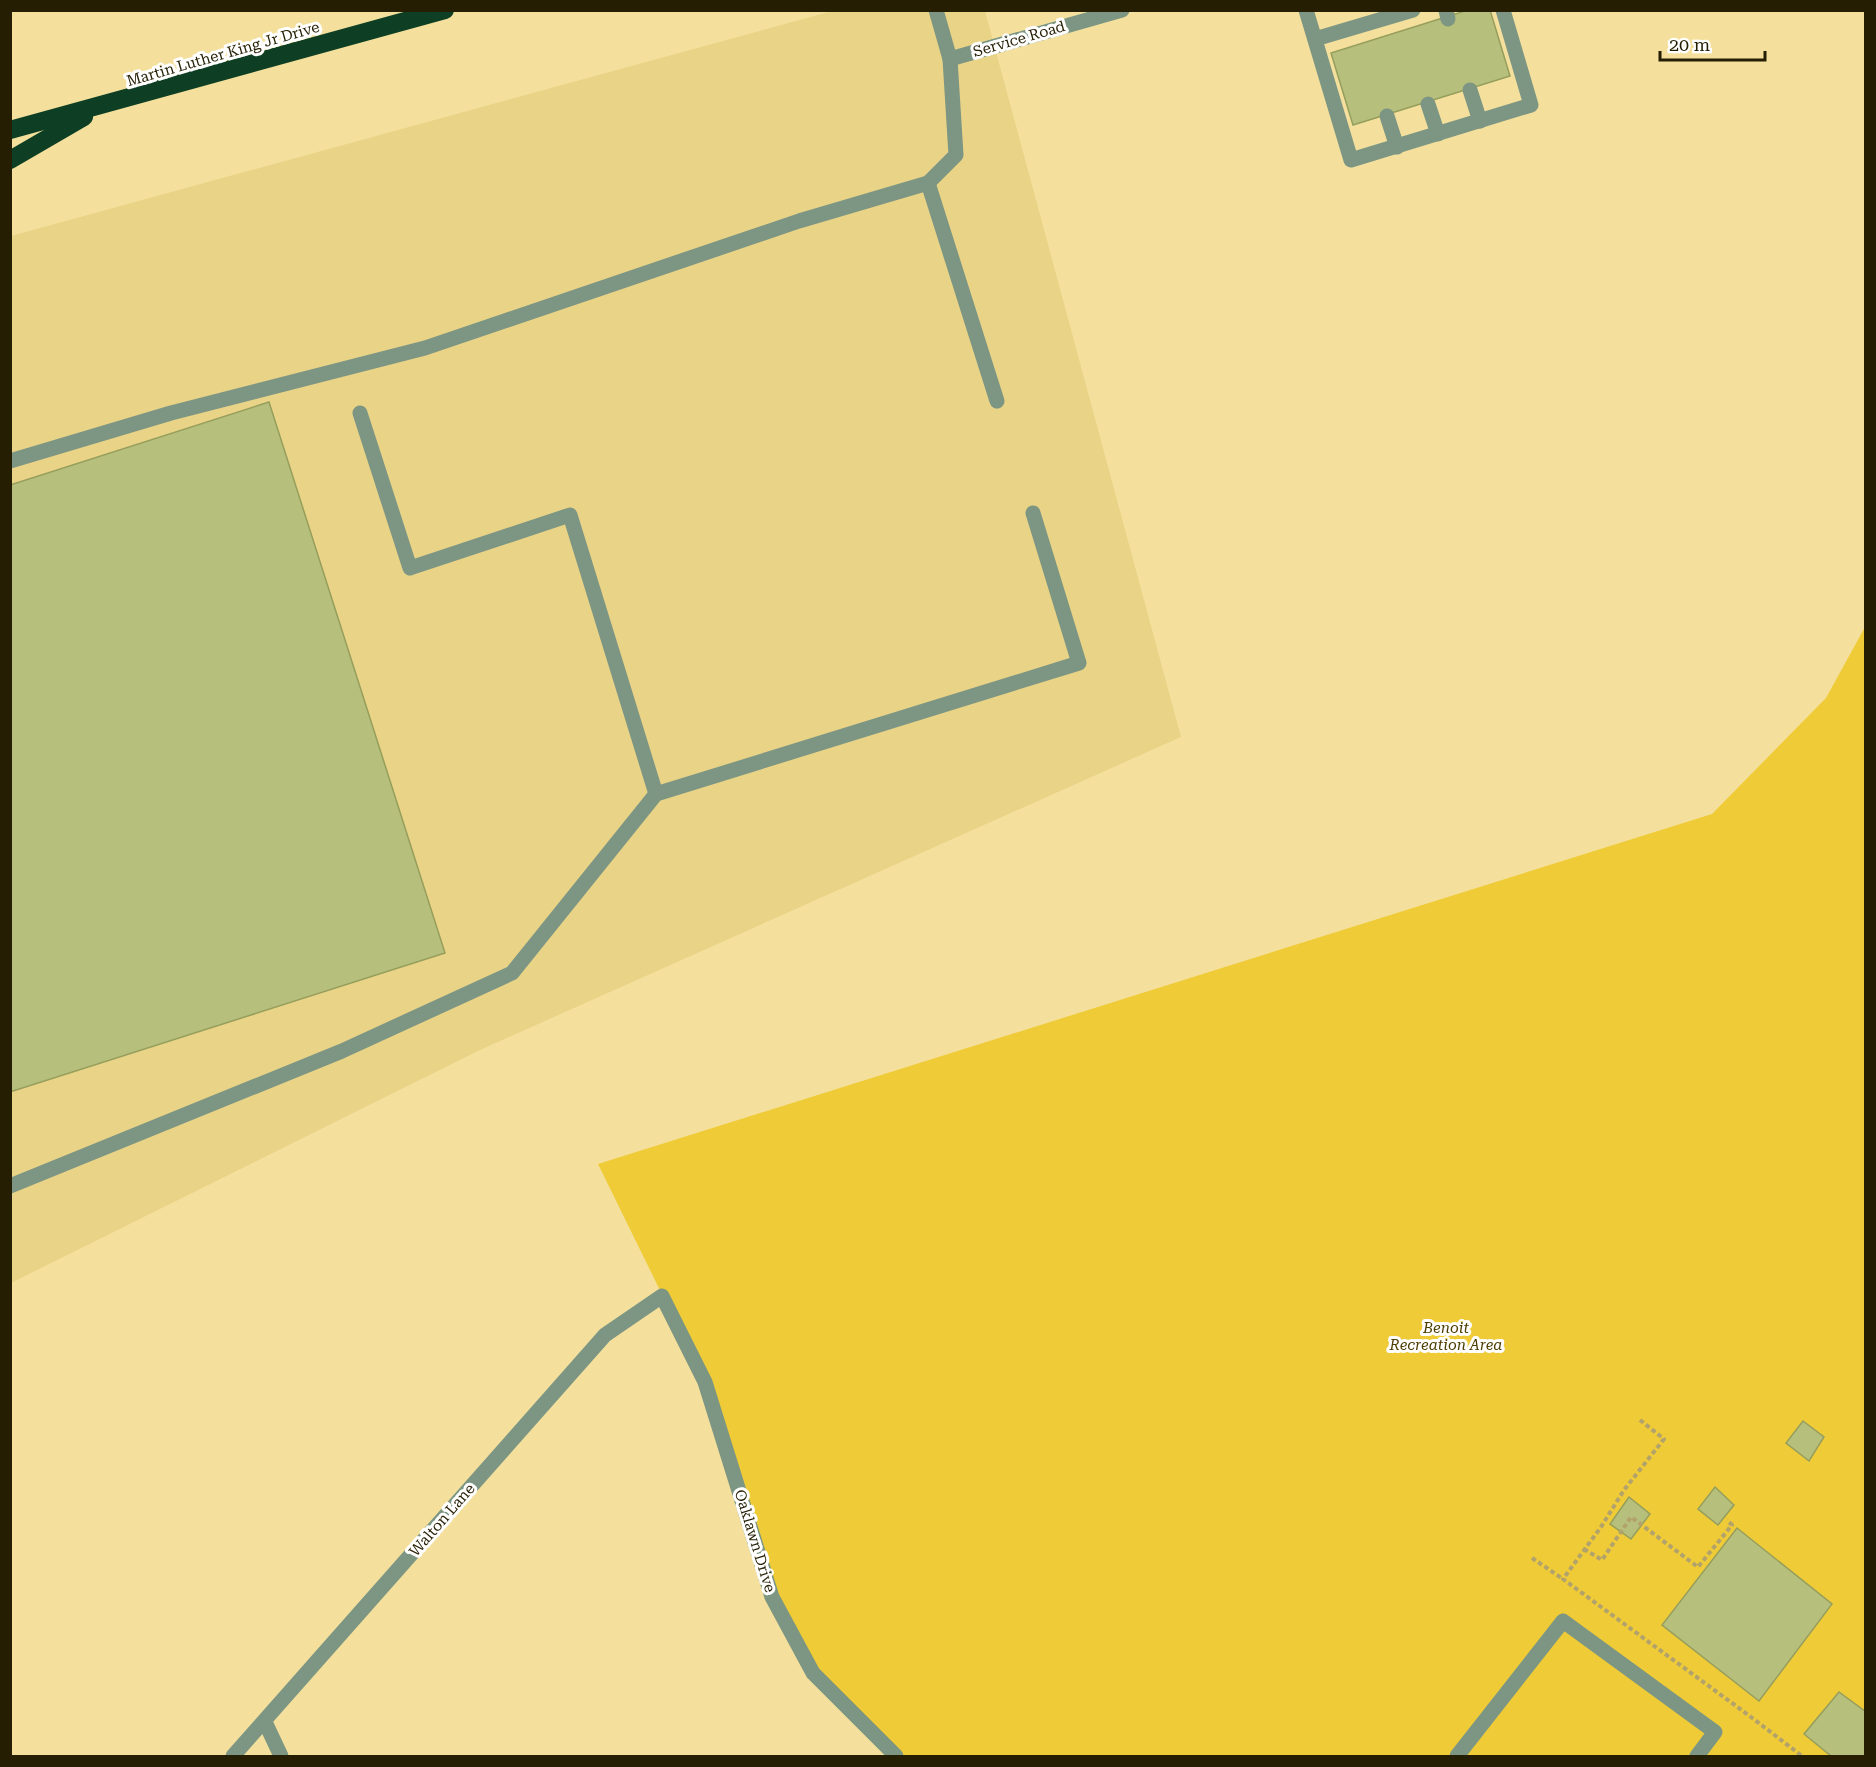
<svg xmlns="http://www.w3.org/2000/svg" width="1876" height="1767" font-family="'Roboto Serif',serif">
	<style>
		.built { fill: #e9d387 }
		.green { fill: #efcb37 }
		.building { fill: #b7bf7c; stroke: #969e5c; stroke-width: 1.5 }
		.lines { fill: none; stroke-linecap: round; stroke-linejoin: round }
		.path { stroke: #b2a26b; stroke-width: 4; stroke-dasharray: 4.5 3; stroke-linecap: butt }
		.lane { stroke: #7c9683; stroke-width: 15 }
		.street { stroke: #7c9683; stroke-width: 15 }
		.highway { stroke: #0e3f24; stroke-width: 18 }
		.labels { text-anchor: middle; stroke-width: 6; stroke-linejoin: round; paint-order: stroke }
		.street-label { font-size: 15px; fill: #251e03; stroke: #fff }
		.park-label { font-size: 15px; font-style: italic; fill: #4c3d00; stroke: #fff }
	</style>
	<rect width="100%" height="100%" fill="#f4e09c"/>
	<polygon class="built" points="832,11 985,11 1181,737 480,1050 11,1283 11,236"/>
	<polygon class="green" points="1865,627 1865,1756 897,1756 813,1673 772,1597 705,1382 598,1164 1712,814 1826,698"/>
	<g class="building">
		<polygon points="1468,10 1490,10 1510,76 1353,125 1331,53"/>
		<polygon points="269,402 445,953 10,1092 10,485"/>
		<polygon points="1803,1421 1824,1437 1809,1461 1786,1443"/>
		<polygon points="1715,1487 1734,1505 1718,1525 1698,1509"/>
		<polygon points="1629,1497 1650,1514 1631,1539 1610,1524"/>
		<polygon points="1737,1528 1832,1604 1759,1701 1662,1625"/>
		<polygon points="1839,1692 1866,1712 1866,1756 1831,1756 1804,1734"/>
	</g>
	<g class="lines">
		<g class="path">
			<polyline points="1640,1420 1664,1439 1624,1490 1601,1527 1563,1579 1751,1717 1802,1756"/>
			<polyline points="1584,1549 1602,1560 1631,1517 1698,1567 1732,1525 1727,1520"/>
			<polyline points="1532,1558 1563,1579"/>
		</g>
		<g class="lane">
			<polyline points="1306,10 1351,160 1531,105 1503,10"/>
			<polyline points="1446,10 1448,19"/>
			<polyline points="1315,39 1413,10"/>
			<polyline points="1470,90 1480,121"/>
			<polyline points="1428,104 1438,134"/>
			<polyline points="1387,116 1397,147"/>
			<polyline points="928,183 997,401"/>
			<polyline points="360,413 410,568 570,515 656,794"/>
			<polyline points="10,461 171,413 425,348 799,221 928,183 956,155 950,59"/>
			<polyline points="10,1186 342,1051 512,973 656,794 1079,663 1033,513"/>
			<polyline points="1457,1756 1563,1621 1715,1732 1697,1756"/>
		</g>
		<g class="street">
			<polyline points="936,10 950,59 1122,10"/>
			<polyline points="265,1722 281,1756"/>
			<polyline points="233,1756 605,1335 662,1296 705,1382 772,1597 813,1673 896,1756"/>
		</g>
		<g class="highway">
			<polyline points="10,130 445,10"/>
			<polyline points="10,160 84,117"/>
		</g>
	</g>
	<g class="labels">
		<g class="street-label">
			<text transform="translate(1019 39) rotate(-16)" y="5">Service Road</text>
			<text transform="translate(223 54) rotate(-16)" y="5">Martin Luther King Jr Drive</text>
			<text transform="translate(442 1520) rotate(-49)" y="5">Walton Lane</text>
			<text transform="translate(755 1541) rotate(73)" y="5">Oaklawn Drive</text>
		</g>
		<g class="park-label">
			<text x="1446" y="1333">Benoit<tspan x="1446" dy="17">Recreation Area</tspan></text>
		</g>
	</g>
	<rect width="1876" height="1767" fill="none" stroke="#251e03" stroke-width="24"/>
	<path d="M1660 51v9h105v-9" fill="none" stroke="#251e03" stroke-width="3"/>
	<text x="1669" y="51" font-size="18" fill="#251e03" stroke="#ffffff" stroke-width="4.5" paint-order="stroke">20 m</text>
</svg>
